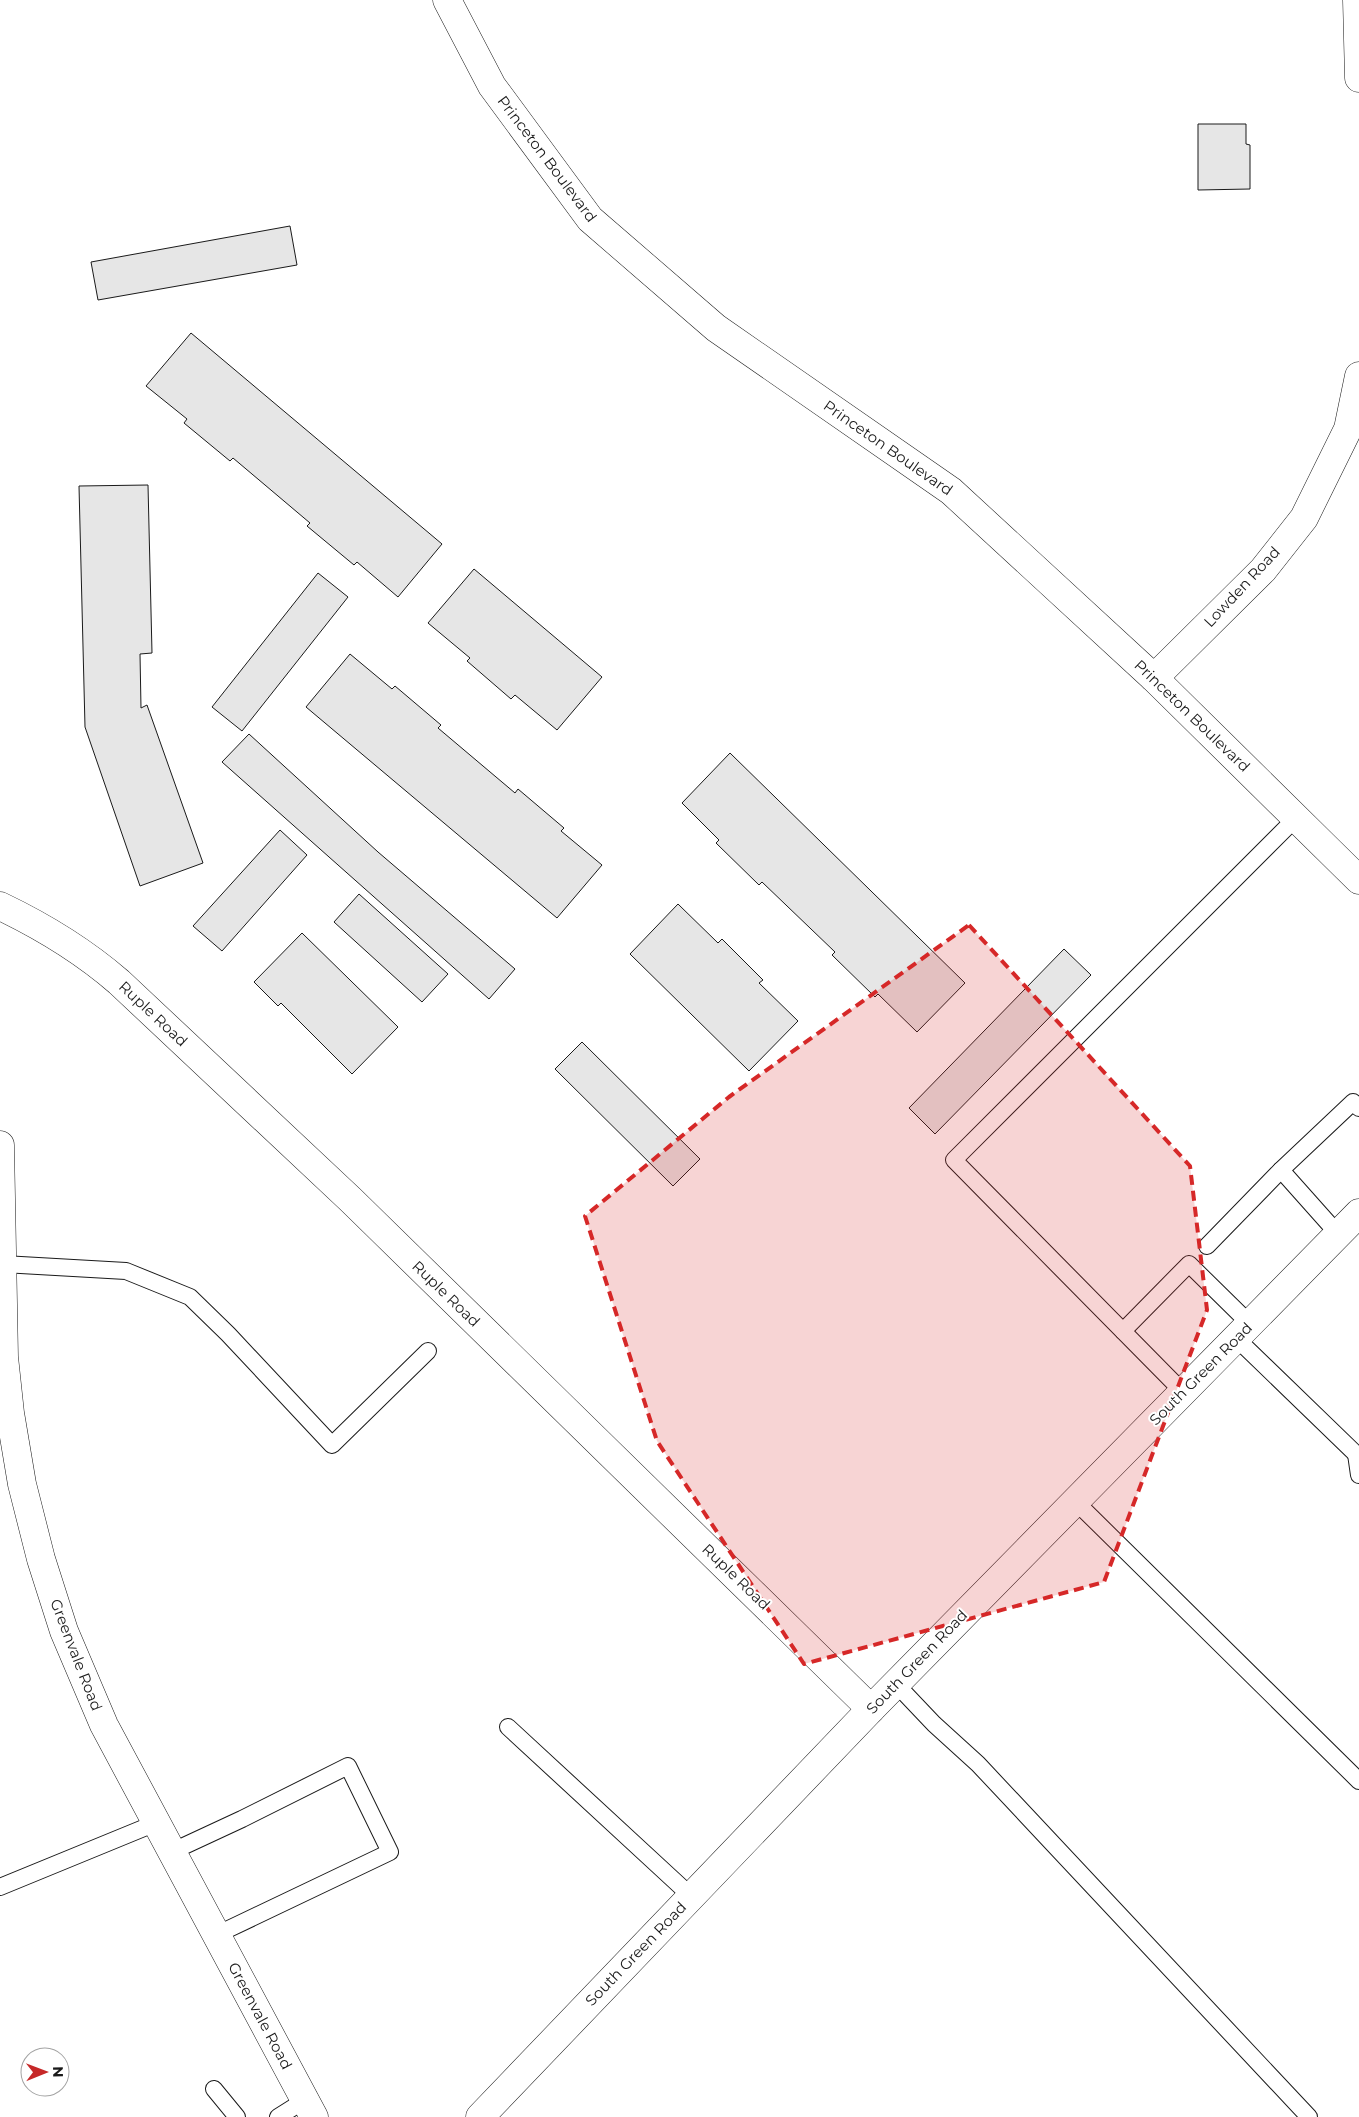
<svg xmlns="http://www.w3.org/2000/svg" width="1359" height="2117" font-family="Montserrat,sans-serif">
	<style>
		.building { fill: #e6e6e6; stroke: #1a1a1a }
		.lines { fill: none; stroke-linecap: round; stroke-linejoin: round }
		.lane-casing { stroke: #1a1a1a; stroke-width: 18 }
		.street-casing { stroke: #1a1a1a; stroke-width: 29 }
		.secondary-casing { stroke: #1a1a1a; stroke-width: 29 }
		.lane { stroke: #fff; stroke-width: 16 }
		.street { stroke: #fff; stroke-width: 28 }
		.secondary { stroke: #fff; stroke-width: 28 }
		.marked { fill: #d62828; fill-opacity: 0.2; stroke: #d62828; stroke-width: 4; stroke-dasharray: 10 6; stroke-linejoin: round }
		.labels { text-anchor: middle; stroke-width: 4; stroke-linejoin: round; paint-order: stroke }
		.street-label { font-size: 15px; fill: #1a1a1a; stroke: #fff }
	</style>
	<rect width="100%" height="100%" fill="#fff"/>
	<g class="building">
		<polygon points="1198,124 1246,124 1246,144 1250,145 1250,189 1198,190"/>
		<polygon points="290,226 297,265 98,300 91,262"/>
		<polygon points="191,333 442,544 398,597 357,562 354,565 307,526 310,523 233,458 230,461 184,423 187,419 146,386"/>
		<polygon points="148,485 152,653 140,654 141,708 147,705 203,863 140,886 85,727 79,486"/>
		<polygon points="474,569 602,677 557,730 515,695 511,699 467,661 470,658 428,623"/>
		<polygon points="318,573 348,597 242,731 212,707"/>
		<polygon points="350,654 392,689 395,686 441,725 438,728 515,793 518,789 564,828 561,831 602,865 557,918 306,707"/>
		<polygon points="249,734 378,852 515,969 489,999 222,762"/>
		<polygon points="730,753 965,983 917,1032 878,994 875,997 832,955 835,952 762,882 759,885 716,843 719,840 682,803"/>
		<polygon points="280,830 307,855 222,951 193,926"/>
		<polygon points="359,894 448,974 422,1002 334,922"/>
		<polygon points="678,904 718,943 722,939 763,980 759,983 798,1021 749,1071 630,954"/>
		<polygon points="302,933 398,1027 352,1074 281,1003 278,1006 254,982"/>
		<polygon points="1064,949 1091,975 935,1134 909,1108"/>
		<polygon points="582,1042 700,1159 673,1186 555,1069"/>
	</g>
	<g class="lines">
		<defs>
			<g id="lane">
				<polyline points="1281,1170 1353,1102 1359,1108"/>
				<polyline points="1207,1246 1281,1170 1338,1234"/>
				<polyline points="3,1264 126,1271 190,1297 228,1334 332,1445 428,1351"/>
				<polyline points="1123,1331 1189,1264 1250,1324"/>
				<polyline points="1236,1338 1359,1457"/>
				<polyline points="1183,1392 954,1160 1296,818"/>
				<polyline points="1356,1454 1359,1475"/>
				<polyline points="1075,1501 1359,1781"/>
				<polyline points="896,1684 934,1724 978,1764 1309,2117"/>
				<polyline points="508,1727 691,1896"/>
				<polyline points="171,1852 242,1819 348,1766 390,1852 216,1935"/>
				<polyline points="0,1887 156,1823"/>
				<polyline points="214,2089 237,2117"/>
				<polyline points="278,2117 305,2100"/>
			</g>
			<g id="street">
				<polyline points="447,0 492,86 590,219 716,328 951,491 1154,678 1359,880"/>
				<polyline points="1357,0 1359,78"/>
				<polyline points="1154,678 1263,570 1304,518 1348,429 1359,376"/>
				<path d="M0 906C44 927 82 950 119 982L351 1200 871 1709"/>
				<polyline points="0,1145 4,1357 10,1413 22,1484 41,1559 64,1631 104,1725 314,2117"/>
			</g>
			<polyline id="secondary" points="480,2117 871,1709 1359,1213"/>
		</defs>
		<use href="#lane" class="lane-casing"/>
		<use href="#street" class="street-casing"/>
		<use href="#secondary" class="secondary-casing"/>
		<use href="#lane" class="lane"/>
		<use href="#street" class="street"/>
		<use href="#secondary" class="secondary"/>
	</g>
	<path class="marked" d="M969 925 1190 1166 1207 1310 1104 1582 804 1664 657 1441 585 1216 729 1097Z"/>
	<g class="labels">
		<g class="street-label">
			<text transform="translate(547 159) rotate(53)" y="5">Princeton Boulevard</text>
			<text transform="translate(888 448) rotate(35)" y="5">Princeton Boulevard</text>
			<text transform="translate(1242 587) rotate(-47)" y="5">Lowden Road</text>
			<text transform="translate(1192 716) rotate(44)" y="5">Princeton Boulevard</text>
			<text transform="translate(153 1014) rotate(43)" y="5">Ruple Road</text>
			<text transform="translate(446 1294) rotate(44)" y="5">Ruple Road</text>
			<text transform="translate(1201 1374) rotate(-45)" y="5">South Green Road</text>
			<text transform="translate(736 1577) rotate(44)" y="5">Ruple Road</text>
			<text transform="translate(76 1655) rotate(69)" y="5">Greenvale Road</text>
			<text transform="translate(917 1662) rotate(-46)" y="5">South Green Road</text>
			<text transform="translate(636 1954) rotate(-46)" y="5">South Green Road</text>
			<text transform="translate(260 2016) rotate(62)" y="5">Greenvale Road</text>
		</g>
	</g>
	<g transform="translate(45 2072) rotate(89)"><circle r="24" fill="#ffffff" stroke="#a3a3a3"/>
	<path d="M0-4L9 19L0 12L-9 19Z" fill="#c62828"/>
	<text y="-8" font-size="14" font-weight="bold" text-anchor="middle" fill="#1a1a1a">N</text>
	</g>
</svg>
